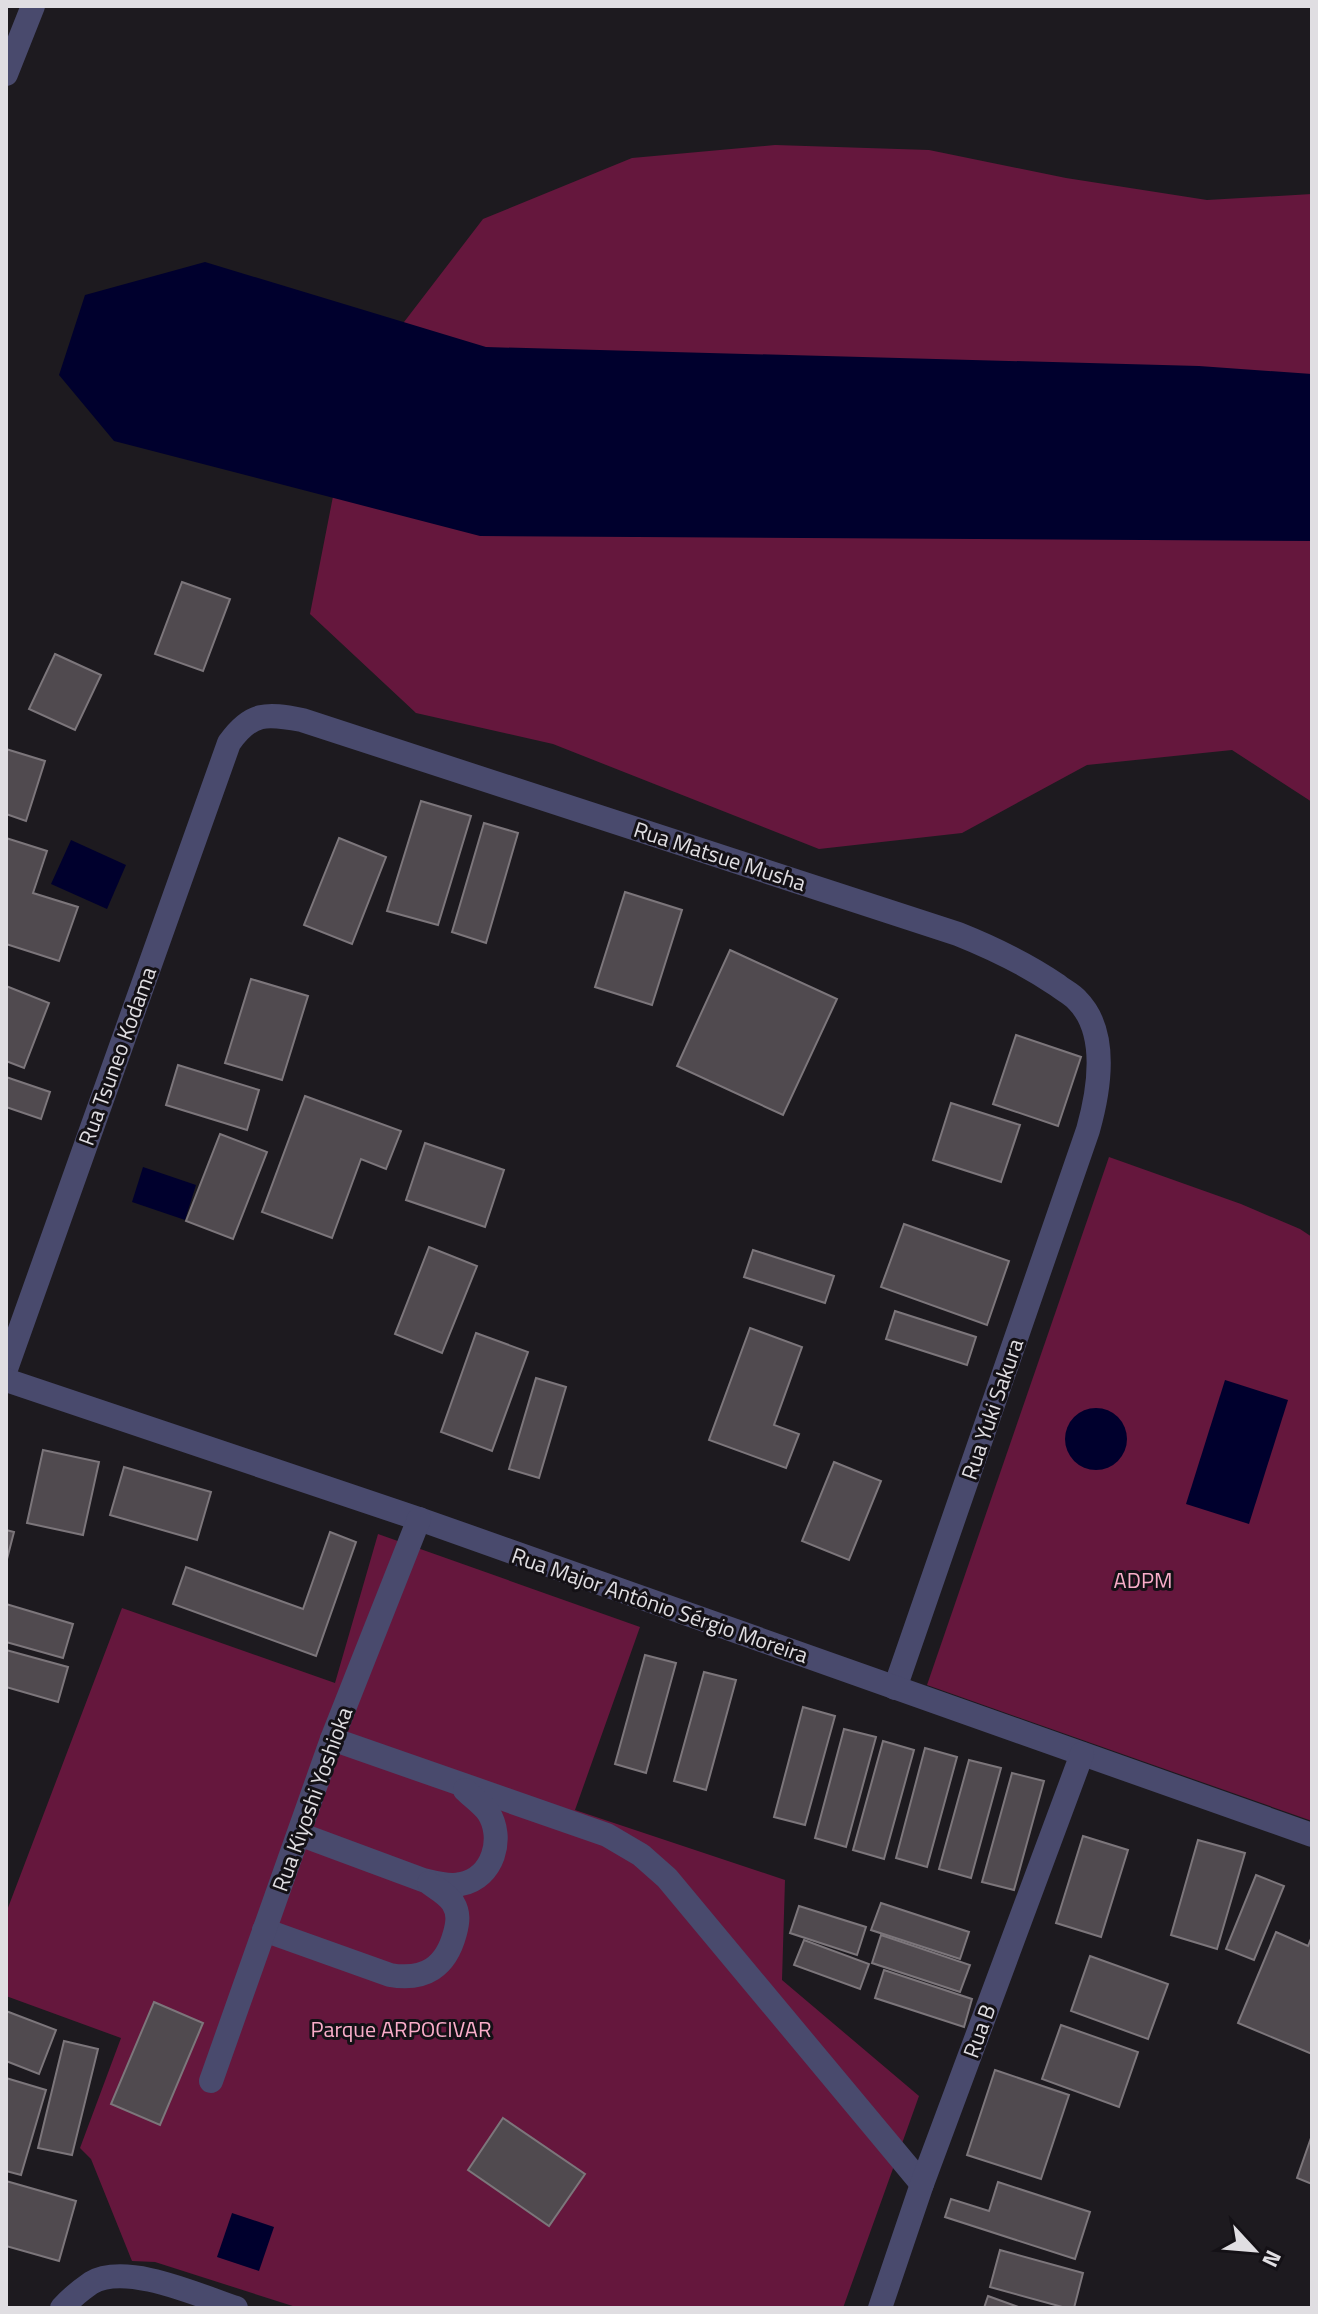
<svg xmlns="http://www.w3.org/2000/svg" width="1318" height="2314" font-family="'Titillium Web',sans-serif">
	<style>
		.green { fill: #65173d }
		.water { fill: #00002d }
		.building { fill: #504a4f; stroke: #7c767b; stroke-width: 2 }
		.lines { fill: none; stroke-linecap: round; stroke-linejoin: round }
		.minor { stroke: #494a6d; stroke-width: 24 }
		.labels { text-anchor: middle; stroke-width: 6; stroke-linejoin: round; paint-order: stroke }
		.street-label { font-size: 22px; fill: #e0dee2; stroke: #141116 }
		.park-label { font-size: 22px; fill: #f9adc9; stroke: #141116 }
	</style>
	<rect width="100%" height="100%" fill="#1d1a1f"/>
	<g class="green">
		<polygon points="775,145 929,150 1066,178 1207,200 1312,194 1312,802 1232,750 1087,765 962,833 819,849 553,744 416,713 310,614 337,476 391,339 483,219 632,158"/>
		<polygon points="1109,1157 1241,1204 1300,1229 1312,1237 1312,1821 927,1685"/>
		<polygon points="378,1534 640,1627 575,1810 785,1880 782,1980 919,2096 843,2308 299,2308 155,2262 132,2261 91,2159 80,2148 121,2038 6,1996 6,1913 122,1608 335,1683"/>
	</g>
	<g class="water">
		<polygon points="205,262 486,347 1199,366 1312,374 1312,541 480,536 114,441 59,375 85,295"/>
		<polygon points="71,840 126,865 107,909 51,884"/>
		<polygon points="143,1167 196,1185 185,1220 132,1202"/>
		<polygon points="1225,1380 1288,1400 1249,1524 1186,1504"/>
		<circle cx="1096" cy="1439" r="31"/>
		<polygon points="232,2213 274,2227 259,2271 217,2257"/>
	</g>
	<g class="building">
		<polygon points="182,582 230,599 203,671 155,654"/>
		<polygon points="55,654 101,675 75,730 29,709"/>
		<polygon points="6,749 45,761 26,821 6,814"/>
		<polygon points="421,801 471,816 438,925 387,911"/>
		<polygon points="484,823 518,833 486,943 452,932"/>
		<polygon points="6,838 47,851 33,893 78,907 59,961 6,944"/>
		<polygon points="339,838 386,857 352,944 304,925"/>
		<polygon points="625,892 682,910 652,1005 595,987"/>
		<polygon points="730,950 837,999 783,1115 677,1066"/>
		<polygon points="251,979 308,996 282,1080 225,1063"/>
		<polygon points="6,986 49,1003 24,1068 6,1061"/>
		<polygon points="1016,1035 1081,1057 1058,1126 993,1104"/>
		<polygon points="178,1065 259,1090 247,1130 166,1105"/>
		<polygon points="6,1077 50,1092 41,1119 6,1107"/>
		<polygon points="305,1096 401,1131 386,1169 361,1159 332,1238 262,1212"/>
		<polygon points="951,1103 1020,1125 1001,1182 933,1160"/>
		<polygon points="220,1134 267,1152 233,1239 186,1221"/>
		<polygon points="425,1143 504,1170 485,1227 406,1200"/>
		<polygon points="904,1224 1009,1261 987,1325 881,1287"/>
		<polygon points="429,1247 477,1266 442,1353 395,1334"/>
		<polygon points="753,1250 834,1276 825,1303 744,1277"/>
		<polygon points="895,1311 976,1337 967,1365 886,1339"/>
		<polygon points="750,1328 802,1347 774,1425 799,1434 786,1468 709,1440"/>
		<polygon points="476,1333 528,1352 492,1451 441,1432"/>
		<polygon points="536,1378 566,1387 539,1478 509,1469"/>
		<polygon points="43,1450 99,1462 83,1535 27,1523"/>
		<polygon points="834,1462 881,1481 849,1560 802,1541"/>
		<polygon points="124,1467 211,1492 197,1540 110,1515"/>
		<polygon points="6,1530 14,1532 6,1563"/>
		<polygon points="330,1532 356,1542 316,1656 173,1604 186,1567 303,1609"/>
		<polygon points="6,1604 73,1624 63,1658 6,1642"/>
		<polygon points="6,1650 68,1667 58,1702 6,1687"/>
		<polygon points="645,1655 676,1663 646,1773 615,1764"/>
		<polygon points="704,1672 736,1680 706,1790 674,1781"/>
		<polygon points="803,1707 835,1716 805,1825 774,1817"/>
		<polygon points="844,1729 876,1737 846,1847 815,1838"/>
		<polygon points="883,1741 914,1750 884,1859 853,1850"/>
		<polygon points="925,1748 957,1757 927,1867 896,1858"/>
		<polygon points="969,1760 1001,1768 971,1878 939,1869"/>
		<polygon points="1012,1773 1044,1781 1014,1890 982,1882"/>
		<polygon points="1083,1836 1128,1850 1101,1937 1056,1923"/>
		<polygon points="1198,1840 1245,1853 1217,1949 1171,1935"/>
		<polygon points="1256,1875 1284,1886 1254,1960 1226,1949"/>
		<polygon points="881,1903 969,1932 960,1959 871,1930"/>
		<polygon points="799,1906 866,1927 857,1955 790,1933"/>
		<polygon points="1276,1932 1308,1946 1312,1936 1312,2054 1238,2023"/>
		<polygon points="881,1935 970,1965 960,1992 872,1963"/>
		<polygon points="804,1940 869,1964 860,1989 794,1965"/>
		<polygon points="1090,1956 1168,1984 1148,2039 1071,2011"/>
		<polygon points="884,1970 972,1999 964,2027 875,1998"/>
		<polygon points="154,2002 203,2023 160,2125 111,2104"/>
		<polygon points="6,2011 56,2030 39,2074 6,2061"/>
		<polygon points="1061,2025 1138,2052 1119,2107 1042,2079"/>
		<polygon points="64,2041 98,2049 72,2155 38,2148"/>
		<polygon points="995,2070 1069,2095 1041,2179 967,2155"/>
		<polygon points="6,2078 46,2090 21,2175 6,2171"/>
		<polygon points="503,2118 585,2174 549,2226 468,2170"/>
		<polygon points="1312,2135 1312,2184 1297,2178"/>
		<polygon points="6,2181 76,2201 59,2261 6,2246"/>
		<polygon points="998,2182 1090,2212 1075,2259 945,2217 951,2199 989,2211"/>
		<polygon points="1000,2250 1083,2273 1074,2308 1066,2308 990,2287"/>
		<polygon points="988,2296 1021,2308 984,2308"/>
	</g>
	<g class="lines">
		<g class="minor">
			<polyline points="6,74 33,6"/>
			<path d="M6 1369 229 743C251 712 266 713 302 720L958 934C993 948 1026 964 1057 985 1063 990 1072 994 1077 1000 1109 1032 1099 1091 1088 1130L895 1688"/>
			<polyline points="6,1380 419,1519 1312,1835"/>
			<polyline points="332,1739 607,1835 641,1855 667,1878 922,2184"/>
			<path d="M299 1834 423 1880C436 1883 449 1887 461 1884 493 1878 505 1838 488 1812 482 1804 472 1797 465 1790"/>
			<path d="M264 1930 390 1975C425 1981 446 1967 455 1933 458 1922 459 1913 453 1903 447 1894 437 1889 429 1883"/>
			<polyline points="211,2081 332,1739 419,1519"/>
			<path d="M62 2308C70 2299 81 2290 91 2283 126 2262 200 2296 236 2308"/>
			<polyline points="880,2308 922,2184 1082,1754"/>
		</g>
	</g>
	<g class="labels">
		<g class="street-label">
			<text transform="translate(720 856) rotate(18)" y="8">Rua Matsue Musha</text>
			<text transform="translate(117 1056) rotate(-70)" y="8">Rua Tsuneo Kodama</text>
			<text transform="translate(992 1409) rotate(-71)" y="8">Rua Yuki Sakura</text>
			<text transform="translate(660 1605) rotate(19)" y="8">Rua Major Antônio Sérgio Moreira</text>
			<text transform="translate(312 1799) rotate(-70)" y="8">Rua Kiyoshi Yoshioka</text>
			<text transform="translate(979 2031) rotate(-70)" y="8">Rua B</text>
		</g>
		<g class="park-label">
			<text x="1143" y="1588">ADPM</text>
			<text x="401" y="2037">Parque ARPOCIVAR</text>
		</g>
	</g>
	<rect width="1318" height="2314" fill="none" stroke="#e0dee2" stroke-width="16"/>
	<g transform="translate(1254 2250) rotate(116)" stroke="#141116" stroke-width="6" paint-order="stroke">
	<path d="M0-6L14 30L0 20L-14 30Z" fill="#e0dee2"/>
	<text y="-12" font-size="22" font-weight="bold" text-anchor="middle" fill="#e0dee2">N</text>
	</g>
</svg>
